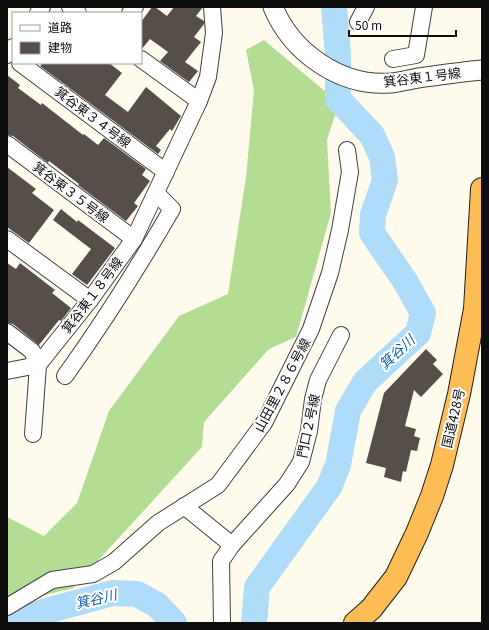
<svg xmlns="http://www.w3.org/2000/svg" width="489" height="630" font-family="Georgia,'Noto Sans JP',serif">
	<style>
		.forest { fill: #b3dd92 }
		.lines { fill: none; stroke-linecap: round; stroke-linejoin: round }
		.river { stroke: #aedcf9; stroke-width: 26 }
		.building { fill: #564e48 }
		.minor-casing { stroke: #404040; stroke-width: 18 }
		.tertiary-casing { stroke: #404040; stroke-width: 21 }
		.trunk-casing { stroke: #1e1e1e; stroke-width: 24 }
		.minor { stroke: #fff; stroke-width: 16 }
		.tertiary { stroke: #fff; stroke-width: 19 }
		.trunk { stroke: #febc54; stroke-width: 22 }
		.labels { text-anchor: middle; stroke-width: 4; stroke-linejoin: round; paint-order: stroke }
		.street-label { font-size: 13px; fill: #0d0d0d; stroke: #fff }
		.water-label { font-size: 14px; font-style: italic; fill: #0f62a5; stroke: #fff }
	</style>
	<rect width="100%" height="100%" fill="#fffbec"/>
	<polygon class="forest" points="264,40 339,103 327,140 331,213 296,337 269,349 204,422 202,447 73,588 25,600 7,603 7,517 44,536 77,503 109,411 179,316 228,294 246,177 254,90 246,50"/>
	<g class="lines">
		<g class="river">
			<polyline points="9,623 50,610 113,593 137,594 157,605 174,623"/>
			<polyline points="254,623 257,587 329,487 338,465 348,411 365,382 418,333 423,313 405,281 372,233 373,215 385,180 382,157 372,135 338,99 338,54 334,7"/>
		</g>
	</g>
	<g class="building">
		<polygon points="152,7 155,7 167,16 174,7 203,7 196,16 204,21 204,24 194,37 201,42 185,62 198,71 189,82 160,61 168,52 150,39 141,50 141,22"/>
		<polygon points="43,63 109,63 122,73 105,95 128,112 146,87 181,116 172,131 170,129 156,146 161,150 158,154 40,66"/>
		<polygon points="7,75 20,85 18,88 41,105 42,103 83,135 84,134 98,145 104,138 146,169 142,175 150,181 134,203 138,206 126,221 78,185 79,184 49,161 48,163 13,136 7,135"/>
		<polygon points="7,167 36,189 32,193 54,210 29,243 7,227"/>
		<polygon points="61,209 77,222 78,220 115,248 87,285 72,274 91,249 53,220"/>
		<polygon points="7,263 16,269 20,263 55,290 52,293 71,308 61,321 59,320 39,345 13,324 7,323"/>
		<polygon points="426,349 437,360 433,364 443,374 421,397 414,390 405,426 416,429 414,436 420,438 417,451 411,450 406,472 403,471 401,482 384,477 386,468 366,463 384,393"/>
	</g>
	<g class="lines">
		<defs>
			<g id="minor">
				<polyline points="70,7 78,13"/>
				<polyline points="38,13 42,7"/>
				<polyline points="130,13 135,7"/>
				<polyline points="358,22 366,7"/>
				<polyline points="7,55 13,47"/>
				<polyline points="141,59 199,101"/>
				<polyline points="393,59 416,55 424,7"/>
				<polyline points="20,63 166,172"/>
				<polyline points="7,144 134,239"/>
				<polyline points="7,239 90,300"/>
				<polyline points="7,332 32,351 38,365 33,434"/>
				<polyline points="7,371 38,365 90,300 134,239 199,101 208,77 214,33 212,7"/>
				<path d="M65 376C103 323 139 266 172 209L156 193"/>
				<polyline points="184,506 232,545 221,561 222,623"/>
				<polyline points="232,545 287,484 301,462 309,431 313,399 318,380 341,335"/>
				<polyline points="7,607 52,580 93,574 114,562 158,523 218,485 264,423 311,329 330,273 340,230 350,172 347,150"/>
			</g>
			<path id="tertiary" d="M273 7C292 53 341 87 391 83 400 82 409 80 418 78 440 75 461 72 482 70"/>
			<polyline id="trunk" points="355,623 371,609 396,577 417,533 432,496 442,465 459,394 475,309 482,189"/>
		</defs>
		<use href="#minor" class="minor-casing"/>
		<use href="#tertiary" class="tertiary-casing"/>
		<use href="#trunk" class="trunk-casing"/>
		<use href="#minor" class="minor"/>
		<use href="#tertiary" class="tertiary"/>
		<use href="#trunk" class="trunk"/>
	</g>
	<g class="labels">
		<g class="street-label">
			<text transform="translate(422 77) rotate(-7)" y="5">箕谷東１号線</text>
			<text transform="translate(93 117) rotate(37)" y="5">箕谷東３４号線</text>
			<text transform="translate(71 192) rotate(37)" y="5">箕谷東３５号線</text>
			<text transform="translate(92 295) rotate(-53)" y="5">箕谷東１８号線</text>
			<text transform="translate(282 385) rotate(-62)" y="5">山田里２８６号線</text>
			<text transform="translate(453 418) rotate(-77)" y="5">国道428号</text>
			<text transform="translate(308 426) rotate(-78)" y="5">門口２号線</text>
		</g>
		<g class="water-label">
			<text transform="translate(397 352) rotate(-43)" y="5">箕谷川</text>
			<text transform="translate(96 599) rotate(-13)" y="5">箕谷川</text>
		</g>
	</g>
	<rect width="489" height="630" fill="none" stroke="#0d0d0d" stroke-width="16"/>
	<rect x="12" y="12" width="130" height="52" fill="#ffffff" stroke="#9e9e9e"/>
	<rect x="20" y="25" width="20" height="6" fill="#ffffff" stroke="#9e9e9e"/>
	<text x="48" y="32" font-size="12" fill="#0d0d0d">道路</text>
	<rect x="20" y="42" width="20" height="12" fill="#564e48" stroke="#9e9e9e"/>
	<text x="48" y="52" font-size="12" fill="#0d0d0d">建物</text>
	<path d="M349 30v6h107v-6" fill="none" stroke="#0d0d0d" stroke-width="2"/>
	<text x="355" y="30" font-size="12" fill="#0d0d0d" stroke="#ffffff" stroke-width="3" paint-order="stroke">50 m</text>
</svg>
